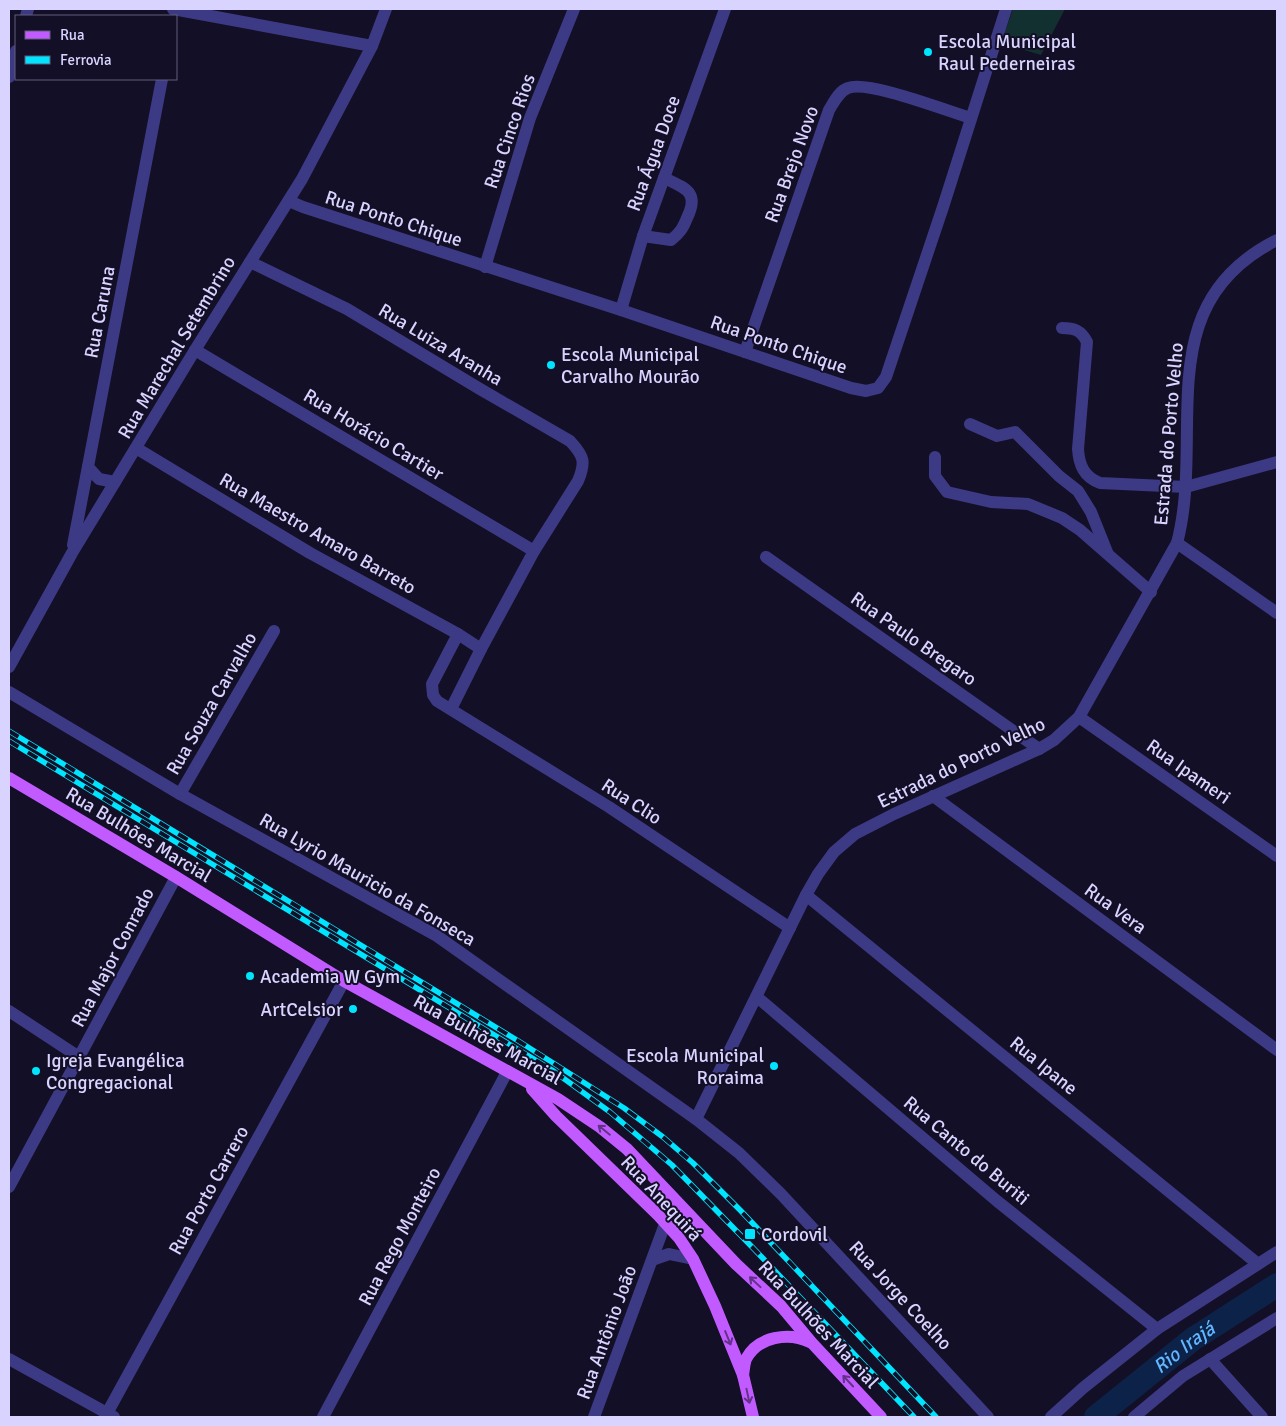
<svg xmlns="http://www.w3.org/2000/svg" width="1286" height="1426" font-family="Signika,sans-serif">
	<style>
		.green { fill: #12302f }
		.lines { fill: none; stroke-linecap: round; stroke-linejoin: round }
		.river { stroke: #0c2248; stroke-width: 24 }
		.minor { stroke: #3d3a85; stroke-width: 12 }
		.tertiary { stroke: #3d3a85; stroke-width: 12 }
		.primary { stroke: #c25bff; stroke-width: 12 }
		.rail-casing { stroke: #00e5ff; stroke-width: 5.5 }
		.rail { stroke: #130f26; stroke-width: 4; stroke-dasharray: 11; stroke-linecap: butt }
		.oneway { stroke: #623188 }
		.poi-dot { fill: #00e5ff; stroke: #130f26; stroke-width: 2 }
		.labels { text-anchor: middle; stroke-width: 4; stroke-linejoin: round; paint-order: stroke }
		.poi-label { font-size: 19px; fill: #d9d4ff; stroke: #130f26; text-anchor: start }
		.street-label { font-size: 19px; fill: #d9d4ff; stroke: #130f26 }
		.water-label { font-size: 20px; font-style: italic; fill: #62b6ff; stroke: #130f26 }
	</style>
	<rect width="100%" height="100%" fill="#130f26"/>
	<polygon class="green" points="1013,9 1065,9 1041,55 1001,43"/>
	<g class="lines">
		<path class="river" id="s1" d="M1096 1417 1193 1339 1277 1285"/>
		<g class="minor">
			<polyline points="173,9 372,46"/>
			<polyline points="26,16 28,9"/>
			<polyline points="9,77 16,51"/>
			<polyline points="289,201 303,207 621,310 851,388 866,391 878,388 886,377 889,368 943,207 1006,9"/>
			<path d="M643 236 671 240C680 233 683 228 687 218 700 192 685 188 664 178"/>
			<path d="M250 262 347 309 480 389 570 441C584 456 586 462 578 481L534 551 481 649 451 709"/>
			<polyline points="485,267 530,118 574,9"/>
			<polyline points="621,310 643,236 725,9"/>
			<path d="M1062 328C1074 328 1081 330 1087 342L1078 449C1079 465 1084 477 1100 483L1186 487 1277 462"/>
			<polyline points="195,350 534,551"/>
			<path d="M745 352 829 110C834 102 839 91 848 88 868 80 947 111 971 118"/>
			<polyline points="970,424 997,436 1015,432 1059,476 1078,491 1091,512 1107,552"/>
			<polyline points="136,448 310,553 458,634 481,649"/>
			<polyline points="935,457 935,476 947,492 991,502 1028,504 1062,518 1080,530 1151,592"/>
			<polyline points="88,467 99,479 115,482"/>
			<polyline points="1177,543 1277,613"/>
			<polyline points="73,545 162,79"/>
			<polyline points="766,557 1039,749"/>
			<polyline points="458,634 432,684 433,695 437,701 609,807 790,928"/>
			<polyline points="9,667 72,553 195,350 302,179 372,46 386,9"/>
			<polyline points="9,692 180,794 437,936 696,1119"/>
			<polyline points="1079,717 1277,856"/>
			<polyline points="180,794 274,631"/>
			<polyline points="933,796 1277,1050"/>
			<polyline points="806,895 1258,1264"/>
			<polyline points="757,997 997,1201 1157,1329"/>
			<polyline points="9,1011 79,1057"/>
			<polyline points="652,1260 669,1254 693,1259"/>
			<polyline points="9,1359 114,1417"/>
			<polyline points="1210,1359 1262,1417"/>
			<polyline points="105,1417 344,981"/>
			<polyline points="323,1417 507,1072"/>
			<polyline points="594,1417 665,1224"/>
			<polyline points="1051,1417 1083,1388 1157,1329 1277,1252"/>
		</g>
		<g class="tertiary">
			<polyline points="9,1187 176,877"/>
			<path d="M988 1417 781 1194 739 1153 696 1119 806 895 818 874 834 852 855 834 894 814 1039 749 1054 740 1079 717 1177 543C1206 433 1147 305 1277 240"/>
			<polyline points="1134,1417 1183,1376 1277,1318"/>
		</g>
		<g class="primary">
			<polyline points="9,778 176,877 344,981 558,1099 600,1127 627,1149 736,1264 781,1306 812,1343 881,1417"/>
			<polyline points="532,1089 556,1116 658,1215 679,1238 693,1259 715,1306 743,1375 753,1417"/>
			<path d="M743 1375C744 1370 744 1364 746 1359 758 1336 789 1332 810 1342"/>
		</g>
		<defs>
			<g id="rail">
				<polyline points="9,731 520,1042 624,1108 663,1137 693,1163 741,1211 936,1417"/>
				<polyline points="9,741 552,1070 610,1112 672,1165 755,1250 914,1417"/>
			</g>
		</defs>
		<use href="#rail" class="rail-casing"/>
		<use href="#rail" class="rail"/>
	</g>
	<defs><path id="oneway-shaft" d="M-6 0H5M1.5-3L5.5 0L1.5 3" fill="none" stroke-width="1.6" stroke-linecap="round" stroke-linejoin="round" transform="scale(1.25)"/></defs>
	<g class="oneway">
		<use href="#oneway-shaft" transform="translate(604 1130) rotate(-141)"/>
		<use href="#oneway-shaft" transform="translate(755 1282) rotate(-137)"/>
		<use href="#oneway-shaft" transform="translate(728 1338) rotate(68)"/>
		<use href="#oneway-shaft" transform="translate(848 1381) rotate(-133)"/>
		<use href="#oneway-shaft" transform="translate(748 1396) rotate(78)"/>
	</g>
	<g class="poi-dot">
		<circle cx="928" cy="52" r="5"/>
		<circle cx="551" cy="365" r="5"/>
		<circle cx="250" cy="976" r="5"/>
		<circle cx="353" cy="1009" r="5"/>
		<circle cx="774" cy="1066" r="5"/>
		<circle cx="36" cy="1071" r="5"/>
		<rect x="744" y="1228" width="12" height="12" rx="2.5"/>
	</g>
	<g class="labels">
		<g class="poi-label">
			<text x="938" y="48">Escola Municipal<tspan x="938" dy="22">Raul Pederneiras</tspan></text>
			<text x="561" y="361">Escola Municipal<tspan x="561" dy="22">Carvalho Mourão</tspan></text>
			<text x="260" y="983">Academia W Gym</text>
			<text x="343" y="1016" text-anchor="end">ArtCelsior</text>
			<text x="764" y="1062" text-anchor="end">Escola Municipal<tspan x="764" dy="22">Roraima</tspan></text>
			<text x="46" y="1067">Igreja Evangélica<tspan x="46" dy="22">Congregacional</tspan></text>
			<text x="761" y="1241">Cordovil</text>
		</g>
		<g class="street-label">
			<text transform="translate(509 131) rotate(-71)" y="7">Rua Cinco Rios</text>
			<text transform="translate(653 153) rotate(-70)" y="7">Rua Água Doce</text>
			<text transform="translate(791 164) rotate(-70)" y="7">Rua Brejo Novo</text>
			<text transform="translate(394 218) rotate(18)" y="7">Rua Ponto Chique</text>
			<text transform="translate(99 312) rotate(-79)" y="7">Rua Caruna</text>
			<text transform="translate(441 344) rotate(31)" y="7">Rua Luiza Aranha</text>
			<text transform="translate(779 344) rotate(19)" y="7">Rua Ponto Chique</text>
			<text transform="translate(176 347) rotate(-59)" y="7">Rua Marechal Setembrino</text>
			<text transform="translate(374 434) rotate(31)" y="7">Rua Horácio Cartier</text>
			<text transform="translate(1168 434) rotate(-85)" y="7">Estrada do Porto Velho</text>
			<text transform="translate(318 533) rotate(30)" y="7">Rua Maestro Amaro Barreto</text>
			<text transform="translate(914 638) rotate(35)" y="7">Rua Paulo Bregaro</text>
			<text transform="translate(211 703) rotate(-60)" y="7">Rua Souza Carvalho</text>
			<text transform="translate(961 762) rotate(-26)" y="7">Estrada do Porto Velho</text>
			<text transform="translate(1189 771) rotate(35)" y="7">Rua Ipameri</text>
			<text transform="translate(632 801) rotate(33)" y="7">Rua Clio</text>
			<text transform="translate(139 834) rotate(31)" y="7">Rua Bulhões Marcial</text>
			<text transform="translate(368 879) rotate(30)" y="7">Rua Lyrio Mauricio da Fonseca</text>
			<text transform="translate(1116 908) rotate(36)" y="7">Rua Vera</text>
			<text transform="translate(112 957) rotate(-62)" y="7">Rua Major Conrado</text>
			<text transform="translate(488 1039) rotate(29)" y="7">Rua Bulhões Marcial</text>
			<text transform="translate(1044 1065) rotate(39)" y="7">Rua Ipane</text>
			<text transform="translate(967 1150) rotate(40)" y="7">Rua Canto do Buriti</text>
			<text transform="translate(208 1190) rotate(-61)" y="7">Rua Porto Carrero</text>
			<text transform="translate(662 1198) rotate(47)" y="7">Rua Anequirá</text>
			<text transform="translate(399 1236) rotate(-62)" y="7">Rua Rego Monteiro</text>
			<text transform="translate(901 1295) rotate(47)" y="7">Rua Jorge Coelho</text>
			<text transform="translate(819 1324) rotate(47)" y="7">Rua Bulhões Marcial</text>
			<text transform="translate(606 1332) rotate(-70)" y="7">Rua Antônio João</text>
		</g>
		<g class="water-label">
			<text dy="7" stroke="none"><textPath href="#s1" startOffset="112">Rio Irajá</textPath></text>
		</g>
	</g>
	<rect width="1286" height="1426" fill="none" stroke="#d9d4ff" stroke-width="20"/>
	<rect x="15" y="15" width="162" height="65" fill="#130f26" stroke="#625e7d"/>
	<rect x="25" y="31" width="25" height="8" fill="#c25bff" stroke="#625e7d"/>
	<text x="60" y="40" font-size="15" fill="#d9d4ff">Rua</text>
	<rect x="25" y="56" width="25" height="8" fill="#00e5ff" stroke="#625e7d"/>
	<text x="60" y="65" font-size="15" fill="#d9d4ff">Ferrovia</text>
</svg>
